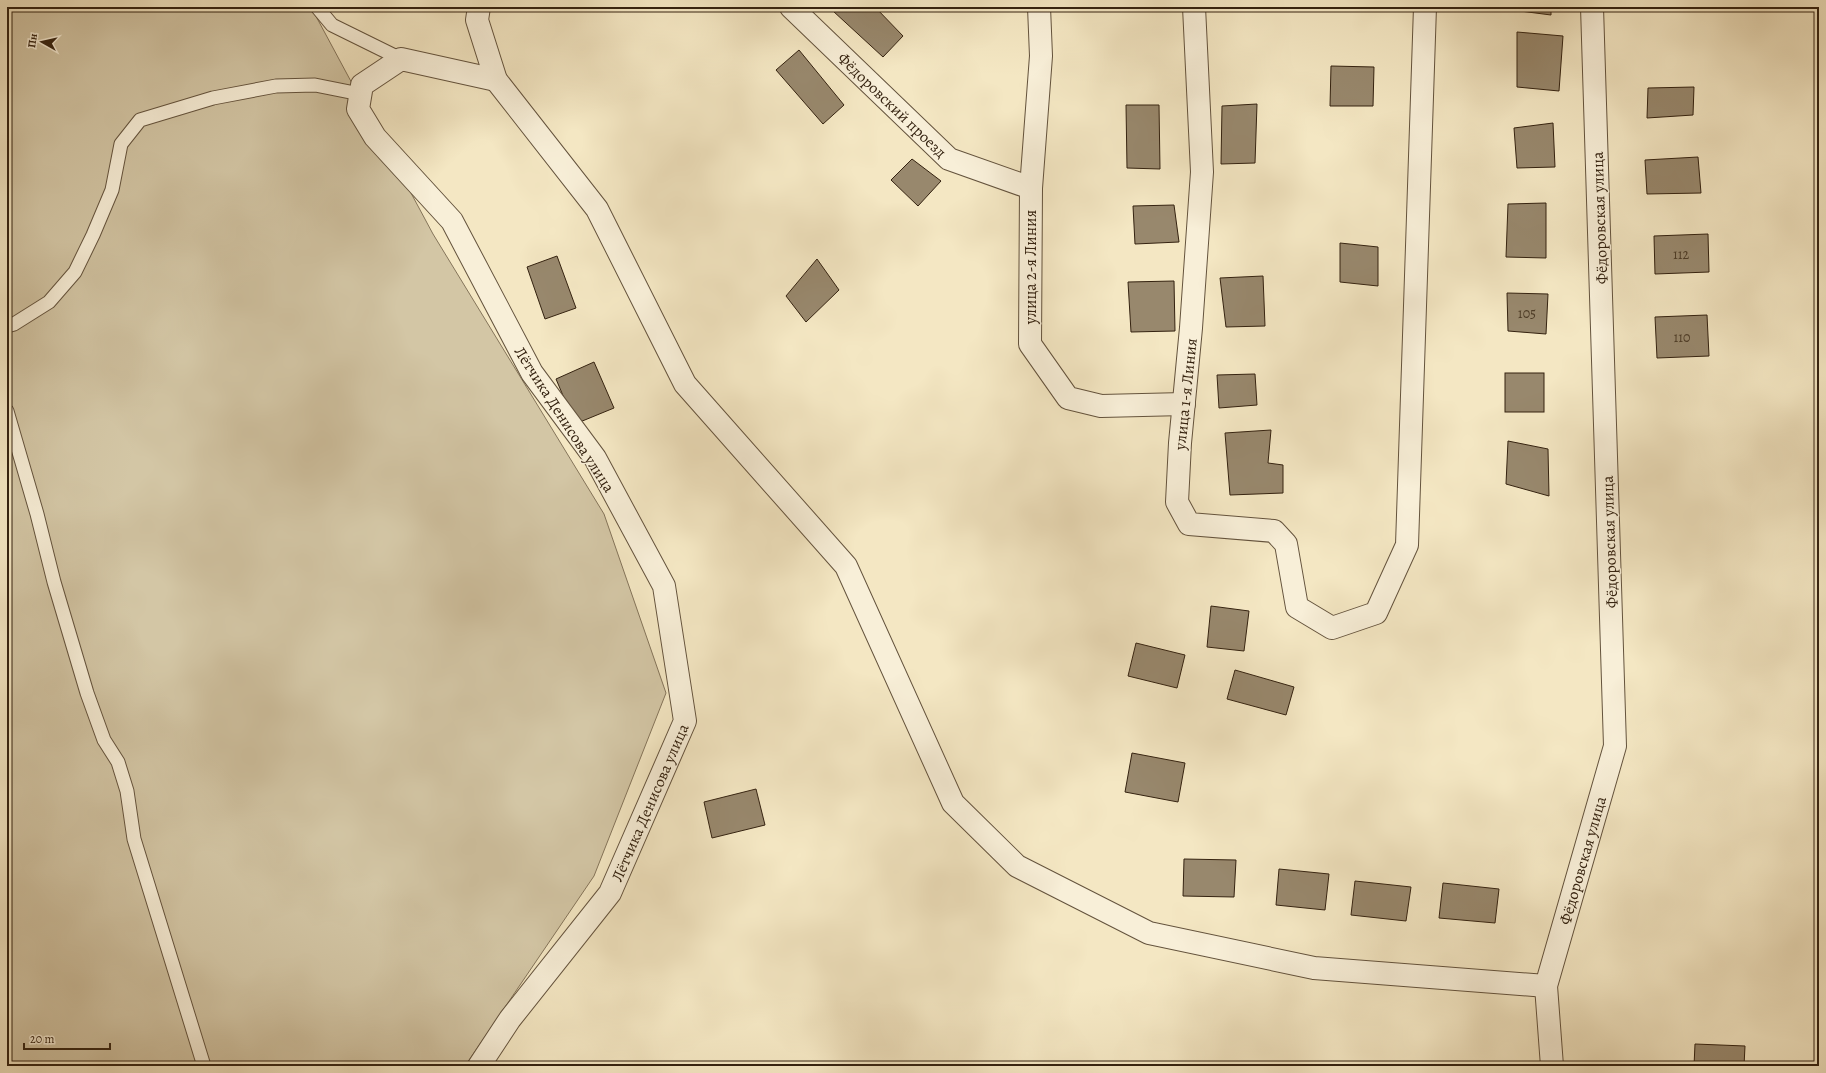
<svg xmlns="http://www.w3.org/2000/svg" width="1826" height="1073" font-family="Alegreya,serif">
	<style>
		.green { fill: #d3c6a5; stroke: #84745a }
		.building { fill: #98886d; stroke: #342210 }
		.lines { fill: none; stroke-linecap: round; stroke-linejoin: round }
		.lane-casing { stroke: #64533d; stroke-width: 15 }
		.street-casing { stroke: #64533d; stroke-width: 24 }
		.lane { stroke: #f8efd8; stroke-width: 13 }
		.street { stroke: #f8efd8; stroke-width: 22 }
		.labels { text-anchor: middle; stroke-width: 3; stroke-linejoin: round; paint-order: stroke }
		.number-label { font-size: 14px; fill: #4d3c27 }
		.street-label { font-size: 16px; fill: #342210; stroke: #f8efd8 }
	</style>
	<rect width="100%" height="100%" fill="#f4e7c3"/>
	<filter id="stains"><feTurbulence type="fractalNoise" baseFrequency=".005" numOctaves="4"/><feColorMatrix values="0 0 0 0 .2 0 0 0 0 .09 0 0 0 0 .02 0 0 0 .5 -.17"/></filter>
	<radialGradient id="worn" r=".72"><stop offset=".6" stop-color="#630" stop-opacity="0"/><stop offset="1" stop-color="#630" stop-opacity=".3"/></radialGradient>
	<polygon class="green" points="7,7 311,7 433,234 604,514 666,693 594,876 465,1066 7,1066"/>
	<g class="building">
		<polygon points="837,7 875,7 903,36 883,57 833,11"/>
		<polygon points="1520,7 1551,7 1551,15 1520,11"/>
		<polygon points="1517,32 1563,36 1559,91 1517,87"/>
		<polygon points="799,50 844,105 823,124 776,70"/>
		<polygon points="1331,66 1374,67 1373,106 1330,106"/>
		<polygon points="1694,87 1693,115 1647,118 1648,88"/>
		<polygon points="1257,104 1255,163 1221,164 1222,106"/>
		<polygon points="1126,105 1159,105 1160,169 1127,168"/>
		<polygon points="1553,123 1555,167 1517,168 1514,128"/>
		<polygon points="1698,157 1701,193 1647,194 1645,160"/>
		<polygon points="912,159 941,181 918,206 891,180"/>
		<polygon points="1546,203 1546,258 1506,257 1508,204"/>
		<polygon points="1174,205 1179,242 1135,244 1133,206"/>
		<polygon points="1708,234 1709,272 1655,274 1654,236"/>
		<polygon points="1340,243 1378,247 1378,286 1340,282"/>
		<polygon points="557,256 576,308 545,319 527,267"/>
		<polygon points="817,259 839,290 806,322 786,296"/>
		<polygon points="1263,276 1265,326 1226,327 1220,278"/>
		<polygon points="1174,281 1175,331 1131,332 1128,282"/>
		<polygon points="1507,293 1548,294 1546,334 1508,331"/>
		<polygon points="1707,315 1709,356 1657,358 1655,317"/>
		<polygon points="594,362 614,408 575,424 556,379"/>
		<rect x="1505" y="373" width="39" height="39"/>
		<polygon points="1255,374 1257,405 1219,408 1217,375"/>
		<polygon points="1271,430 1268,463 1283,465 1283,493 1230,495 1225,433"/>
		<polygon points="1508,441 1548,449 1549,496 1506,484"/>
		<polygon points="1211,606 1249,611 1244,651 1207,647"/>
		<polygon points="1136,643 1185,655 1177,688 1128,676"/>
		<polygon points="1235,670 1294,687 1286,715 1227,699"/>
		<polygon points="1132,753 1185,763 1178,802 1125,792"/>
		<polygon points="756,789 765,825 712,838 704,802"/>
		<polygon points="1184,859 1236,860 1234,897 1183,896"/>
		<polygon points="1279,869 1329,874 1325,910 1276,905"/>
		<polygon points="1355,881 1411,887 1406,921 1351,915"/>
		<polygon points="1443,883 1499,889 1495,923 1439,918"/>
		<polygon points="1695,1044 1745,1046 1744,1066 1694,1066"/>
	</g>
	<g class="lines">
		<defs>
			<g id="lane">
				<polyline points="317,7 332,25 401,59"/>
				<polyline points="7,326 14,324 49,302 75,272 93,235 112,190 121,144 140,120 213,98 276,86 315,85 360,94"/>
				<polyline points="7,411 37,514 54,582 87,693 104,740 118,762 127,791 134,839 204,1066"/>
			</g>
			<g id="street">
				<polyline points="479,7 477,20 496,80 597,209 685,384 846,566 953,803 1017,866 1149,933 1314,968 1546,986"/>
				<path id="s1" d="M791 7 949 159 1031 188"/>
				<polyline points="1039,7 1041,56 1031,188 1030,344 1068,398 1101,406 1184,404"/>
				<polyline points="1194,7 1202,172 1191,328 1180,443 1177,502 1189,524 1274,531 1286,544 1297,607 1332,628 1376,613 1407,545 1425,7"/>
				<path id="s2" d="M479 1066 510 1019 610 893 685 721 664 586 595 458 532 373 452 221 375 137 358 109 362 85 401 59 496 80"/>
				<path id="s3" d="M1552 1066 1546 986 1615 746 1592 7"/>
			</g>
		</defs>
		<use href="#lane" class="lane-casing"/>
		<use href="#street" class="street-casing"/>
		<use href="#lane" class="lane"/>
		<use href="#street" class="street"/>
	</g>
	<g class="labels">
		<g class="number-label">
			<text x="1681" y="259">112</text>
			<text x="1527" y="318">105</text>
			<text x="1682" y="342">110</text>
		</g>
		<g class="street-label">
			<text dy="6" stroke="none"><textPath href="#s1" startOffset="141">Фёдоровский проезд</textPath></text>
			<text transform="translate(1599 218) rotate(-92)" y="6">Фёдоровская улица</text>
			<text transform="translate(1030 267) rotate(-90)" y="6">улица 2-я Линия</text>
			<text transform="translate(1185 394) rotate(-84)" y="6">улица 1-я Линия</text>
			<text transform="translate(565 419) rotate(57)" y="6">Лётчика Денисова улица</text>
			<text transform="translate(1609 542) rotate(-92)" y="6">Фёдоровская улица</text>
			<text dy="6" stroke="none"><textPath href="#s2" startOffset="316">Лётчика Денисова улица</textPath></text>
			<text dy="6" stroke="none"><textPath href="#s3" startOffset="211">Фёдоровская улица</textPath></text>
		</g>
	</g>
	<rect width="1826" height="1073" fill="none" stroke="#f4e7c3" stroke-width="24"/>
	<rect x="8" y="8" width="1810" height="1057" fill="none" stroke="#342210" stroke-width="2"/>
	<rect x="12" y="12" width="1802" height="1049" fill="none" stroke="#342210"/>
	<g transform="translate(42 42) rotate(278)" stroke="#f8efd8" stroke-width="3" paint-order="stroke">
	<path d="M0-3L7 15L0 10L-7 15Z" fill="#342210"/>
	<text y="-6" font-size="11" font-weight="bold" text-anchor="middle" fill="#342210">Пн</text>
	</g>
	<path d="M24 1043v6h86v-6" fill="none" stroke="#342210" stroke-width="2"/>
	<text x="30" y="1043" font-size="12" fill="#342210" stroke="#f8efd8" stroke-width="3" paint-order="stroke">20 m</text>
	<rect width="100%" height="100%" filter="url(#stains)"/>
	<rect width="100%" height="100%" fill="url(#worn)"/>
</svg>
